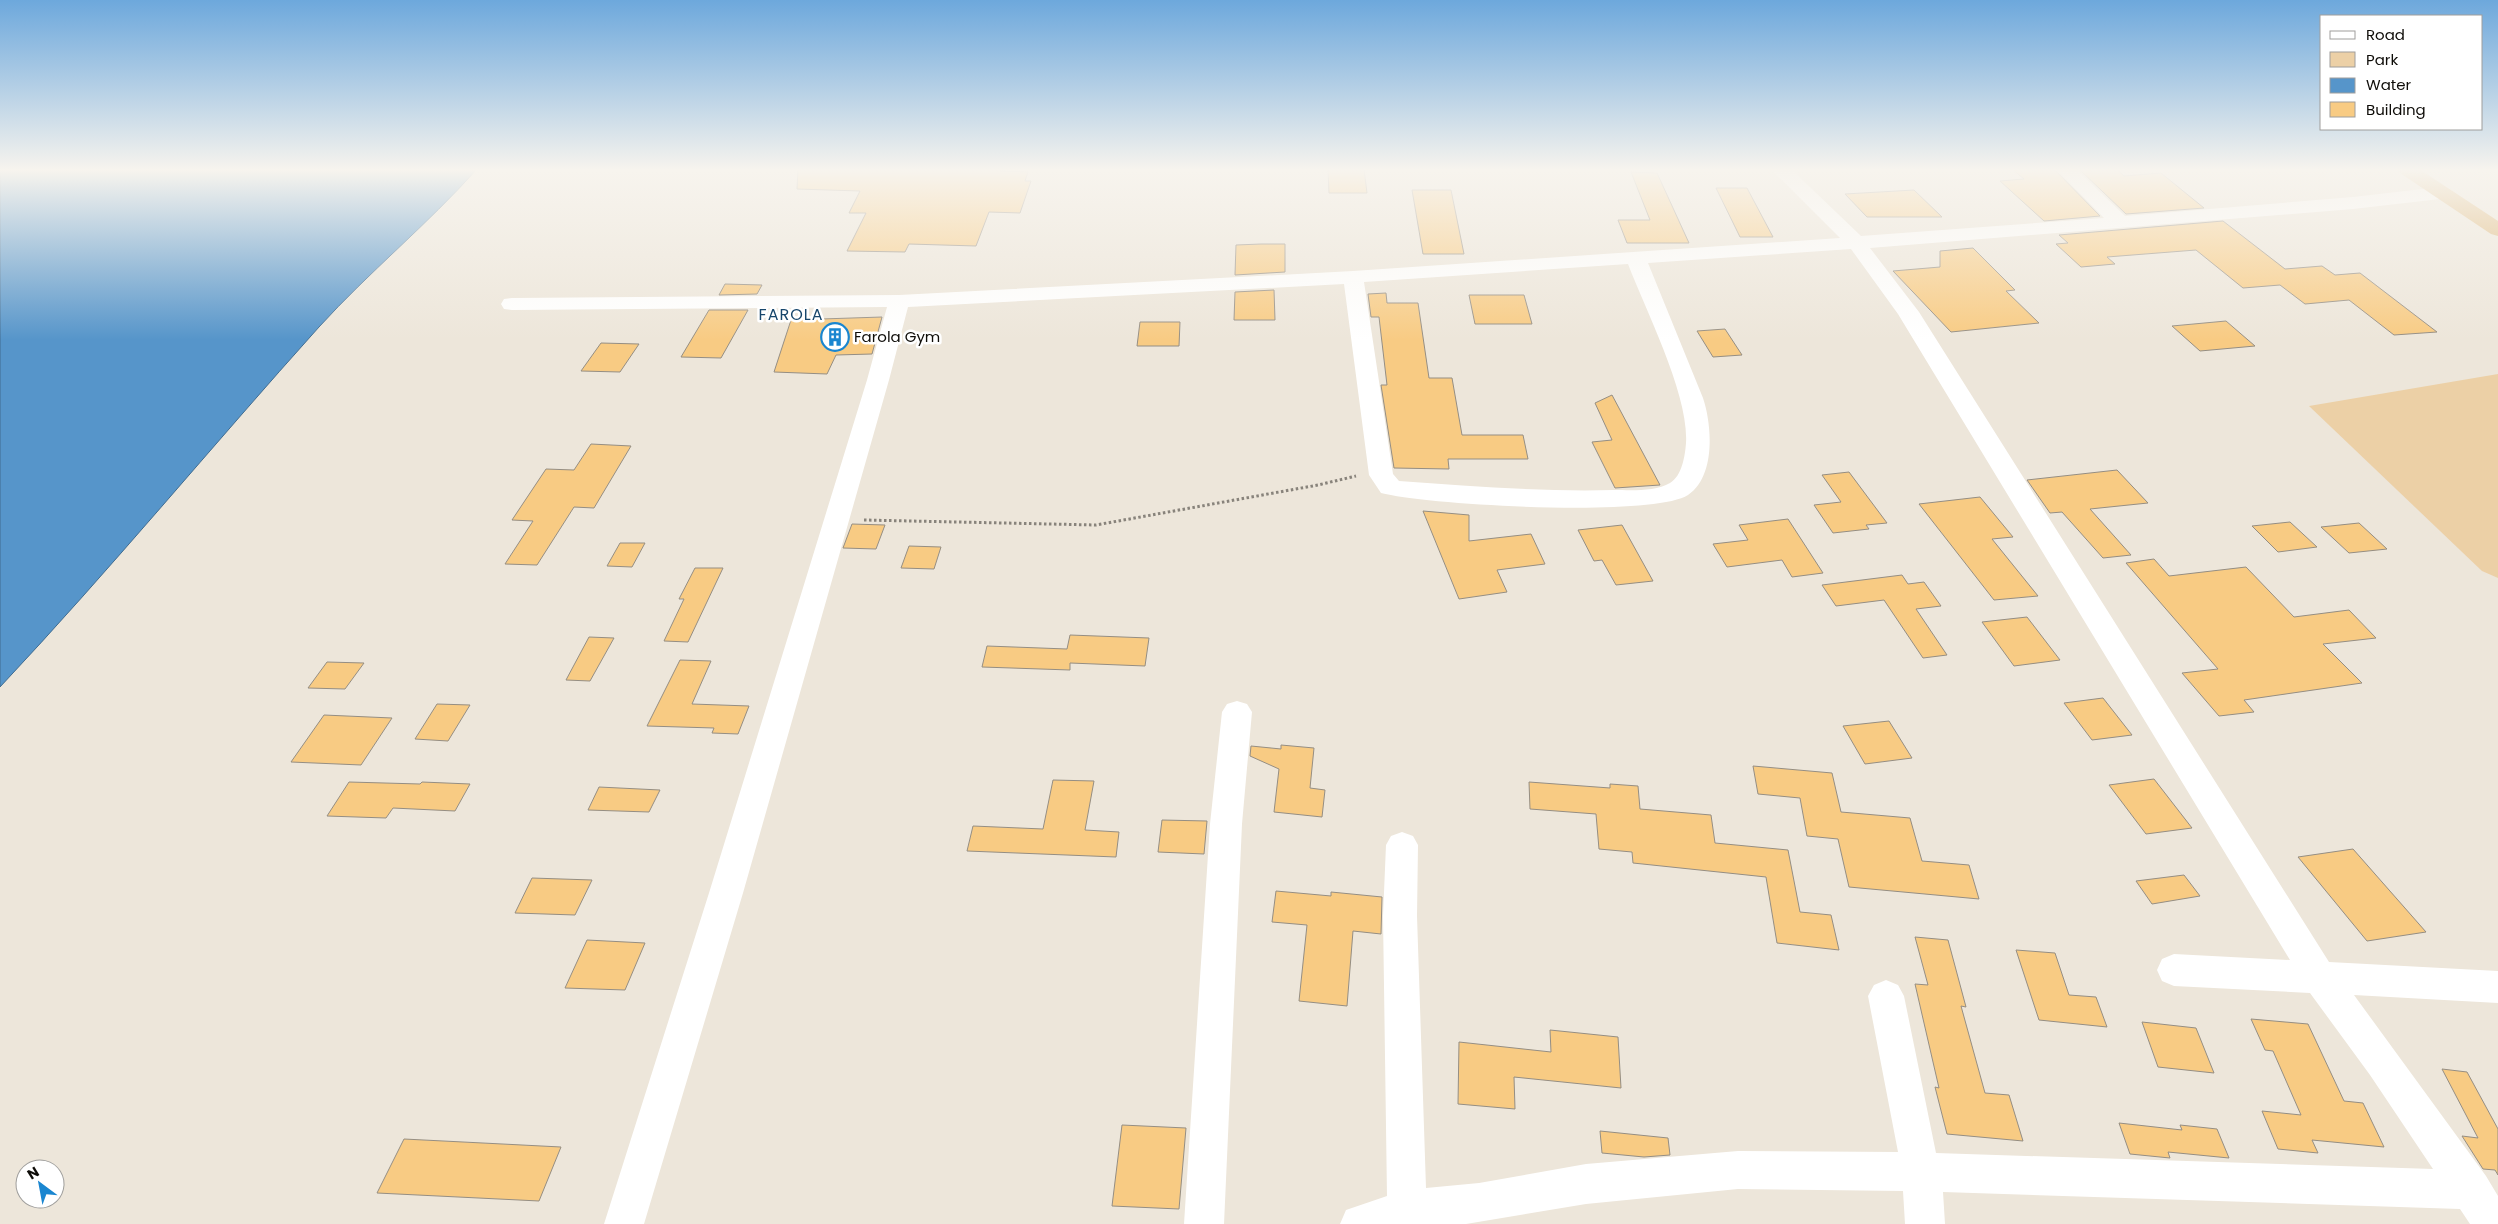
<svg xmlns="http://www.w3.org/2000/svg" width="2498" height="1224" font-family="Poppins,sans-serif">
	<style>
		.green { fill: #ecd0a6 }
		.water { fill: #5695ca; stroke: #406c90 }
		.building { fill: #f8cb83; stroke: #958e83 }
		.lines { fill: none; stroke-linecap: round; stroke-linejoin: round }
		.path { stroke: #88837b; stroke-width: 3; stroke-dasharray: 2.5 2.5; stroke-linecap: butt }
		.street { fill: #fff; fill-rule: evenodd }
		.highway { fill: #dcb270; fill-rule: evenodd }
		.labels { text-anchor: middle; stroke-width: 5; stroke-linejoin: round; paint-order: stroke }
		.far-poi-label { font-size: 15px; fill: #0e0c08; stroke: #fff; text-anchor: start }
		.far-quarter-label { font-size: 16px; letter-spacing: 1px; fill: #17466b; stroke: #fff }
	</style>
	<rect width="100%" height="100%" fill="#ede6da"/>
	<polygon class="green" points="2498,374 2498,578 2482,571 2309,406"/>
	<path class="water" d="M0 169H477C427 225 369 272 319 327 212 446 110 570 0 687Z"/>
	<g class="building">
		<polygon points="798,169 1001,169 1000,171 1028,172 1025,181 1031,181 1020,213 989,212 976,246 909,244 905,252 847,251 866,213 849,213 860,191 797,189"/>
		<polygon points="1328,169 1364,169 1367,193 1329,193"/>
		<polygon points="2012,169 2054,169 2100,216 2044,221 2000,181 2024,179"/>
		<polygon points="2079,169 2116,169 2124,176 2161,173 2204,208 2126,214"/>
		<polygon points="1631,172 1657,173 1689,243 1627,243 1618,220 1650,220"/>
		<polygon points="1716,188 1747,188 1773,237 1740,237"/>
		<polygon points="1412,190 1451,190 1464,254 1423,254"/>
		<polygon points="1914,190 1942,217 1867,217 1845,194"/>
		<polygon points="2223,221 2285,269 2322,266 2335,275 2360,273 2437,332 2394,335 2349,300 2305,304 2280,285 2243,288 2196,250 2107,257 2115,264 2081,267 2056,244 2068,243 2059,235"/>
		<polygon points="1261,244 1285,244 1285,272 1235,275 1236,245"/>
		<polygon points="1973,248 2015,290 2006,291 2039,323 1951,332 1893,271 1940,267 1940,251"/>
		<polygon points="725,284 762,285 757,294 719,295"/>
		<polygon points="1274,290 1275,320 1234,320 1235,292"/>
		<polygon points="1386,293 1387,303 1418,303 1429,378 1452,378 1462,435 1523,435 1528,459 1448,459 1449,469 1394,468 1381,385 1387,385 1379,317 1371,317 1368,294"/>
		<polygon points="1469,295 1524,295 1532,324 1475,324"/>
		<polygon points="709,310 748,310 721,358 681,357"/>
		<polygon points="882,317 872,354 836,355 827,374 774,372 791,320"/>
		<polygon points="2226,321 2255,346 2200,351 2172,326"/>
		<polygon points="1140,322 1180,322 1179,346 1137,346"/>
		<polygon points="1725,329 1742,355 1713,357 1697,331"/>
		<polygon points="601,343 639,344 620,372 581,371"/>
		<polygon points="1612,395 1660,485 1615,488 1592,442 1612,440 1595,403"/>
		<polygon points="591,444 631,446 594,508 574,507 537,565 505,564 533,521 512,520 546,469 574,470"/>
		<polygon points="2117,470 2148,503 2090,509 2131,555 2103,558 2062,512 2050,513 2027,480"/>
		<polygon points="1849,472 1887,523 1866,525 1869,529 1833,533 1814,505 1841,502 1822,475"/>
		<polygon points="1980,497 2013,537 1992,539 2038,596 1994,600 1919,504"/>
		<polygon points="1423,511 1469,515 1469,541 1531,534 1545,564 1497,570 1507,592 1459,599"/>
		<polygon points="1788,519 1823,573 1792,577 1782,560 1727,567 1713,544 1748,540 1739,525"/>
		<polygon points="2290,522 2317,547 2278,552 2252,526"/>
		<polygon points="2359,523 2387,549 2349,553 2321,527"/>
		<polygon points="852,524 885,525 876,549 843,548"/>
		<polygon points="1622,525 1653,581 1616,585 1602,560 1594,561 1578,530"/>
		<polygon points="620,543 645,543 632,567 607,566"/>
		<polygon points="909,546 941,547 934,569 901,568"/>
		<polygon points="2154,559 2169,576 2246,567 2294,617 2349,610 2376,638 2323,644 2362,683 2244,700 2254,712 2219,716 2182,673 2218,669 2126,563"/>
		<polygon points="695,568 723,568 688,642 664,641 684,599 679,599"/>
		<polygon points="1902,575 1908,584 1924,582 1941,606 1916,609 1947,655 1923,658 1884,600 1836,606 1822,585"/>
		<polygon points="2027,617 2060,660 2014,666 1982,622"/>
		<polygon points="1070,635 1149,638 1145,666 1070,663 1070,670 982,667 987,646 1067,649"/>
		<polygon points="589,637 614,638 590,681 566,680"/>
		<polygon points="680,660 711,661 692,704 749,706 738,734 712,733 714,728 647,726"/>
		<polygon points="327,662 364,663 345,689 308,688"/>
		<polygon points="2103,698 2132,735 2092,740 2064,703"/>
		<polygon points="437,704 470,705 448,741 415,739"/>
		<polygon points="324,715 392,718 361,765 291,762"/>
		<polygon points="1889,721 1912,758 1865,764 1843,726"/>
		<polygon points="1281,745 1314,748 1310,788 1325,790 1322,817 1274,812 1279,769 1250,756 1251,746 1281,749"/>
		<polygon points="1753,766 1832,773 1841,812 1910,818 1922,861 1969,865 1979,899 1849,887 1838,839 1807,836 1800,798 1758,794"/>
		<polygon points="2154,779 2192,828 2146,834 2109,785"/>
		<polygon points="1053,780 1094,781 1085,830 1119,832 1116,857 967,851 973,826 1043,829"/>
		<polygon points="349,782 420,784 422,782 470,784 455,811 393,808 386,818 327,816"/>
		<polygon points="1529,782 1610,788 1610,784 1638,786 1640,809 1711,815 1715,843 1788,850 1800,912 1831,915 1839,950 1777,943 1766,877 1633,863 1632,852 1599,849 1596,814 1530,809"/>
		<polygon points="599,787 660,790 649,812 588,810"/>
		<polygon points="1162,820 1207,821 1204,854 1158,852"/>
		<polygon points="2353,849 2426,932 2367,941 2298,857"/>
		<polygon points="2184,875 2200,896 2152,904 2136,881"/>
		<polygon points="532,878 592,880 575,915 515,913"/>
		<polygon points="1276,891 1331,896 1331,892 1382,897 1381,934 1353,931 1347,1006 1299,1001 1307,925 1272,922"/>
		<polygon points="1915,937 1948,940 1966,1007 1961,1006 1985,1093 2009,1095 2023,1141 1947,1134 1935,1087 1939,1088 1915,984 1928,985"/>
		<polygon points="587,940 645,943 625,990 565,988"/>
		<polygon points="2016,950 2055,953 2069,995 2096,997 2107,1027 2039,1020"/>
		<polygon points="2251,1019 2308,1024 2344,1101 2363,1103 2384,1147 2312,1140 2318,1153 2278,1149 2262,1111 2301,1115 2273,1051 2265,1050"/>
		<polygon points="2142,1022 2196,1028 2214,1073 2158,1067"/>
		<polygon points="1550,1030 1618,1037 1621,1088 1514,1077 1515,1109 1458,1104 1459,1042 1551,1052"/>
		<polygon points="2442,1069 2467,1072 2498,1129 2498,1175 2495,1170 2483,1169 2462,1136 2478,1138"/>
		<polygon points="2119,1123 2182,1130 2180,1125 2217,1129 2229,1158 2168,1152 2170,1158 2130,1154"/>
		<polygon points="1122,1125 1186,1128 1179,1209 1112,1206"/>
		<polygon points="1600,1131 1668,1138 1670,1155 1644,1157 1602,1153"/>
		<polygon points="404,1139 561,1147 539,1201 377,1193"/>
	</g>
	<g class="lines">
		<polyline class="path" points="864,520 1096,525 1318,485 1356,476"/>
		<g class="street">
			<path d="M1771 169H1791L1861 236 2104 218 2056 169H2076L2125 216 2353 197 2440 187 2447 189 2450 193 2447 197 2440 199 2353 209 1870 248 1919 312 2329 962 2498 971V1003L2354 995 2486 1176 2498 1196V1224H2470L2460 1209 1943 1192 1945 1224H1905L1903 1191 1738 1189 1586 1204 1466 1224H1340L1346 1210 1387 1196 1383 916 1386 845 1391 836 1402 832 1413 836 1418 845 1417 916 1426 1188 1479 1183 1586 1164 1738 1151 1898 1152 1868 996 1874 985 1886 980 1898 985 1904 996 1936 1153 2433 1169 2370 1075 2310 993 2174 986 2162 981 2157 970 2162 959 2174 954 2290 960 1898 314 1851 249 1648 263 1703 398C1712 425 1716 476 1688 495 1652 518 1427 505 1381 493L1369 475 1344 284 908 307 889 380 743 893 644 1224H604L709 893 867 380 887 307 512 310 504 309 501 304 504 299 512 298 899 295 1353 271 1840 238ZM1628 264C1646 311 1689 395 1686 443 1685 456 1682 476 1670 483 1655 492 1630 490 1614 490 1542 492 1470 486 1399 481L1393 474 1364 282Z"/>
			<polygon points="1237,701 1247,704 1252,712 1242,824 1224,1224 1184,1224 1210,824 1222,712 1227,704"/>
		</g>
		<polygon class="highway" points="2398,169 2419,169 2498,221 2498,236 2491,234 2400,173"/>
	</g>
	<linearGradient id="sky" x2="0" y2="1"><stop stop-color="#6da8dc"/><stop offset="0.5" stop-color="#f7f4ee"/><stop offset="1" stop-color="#f7f4ee" stop-opacity="0"/></linearGradient>
	<rect width="2498" height="340" fill="url(#sky)"/>
	<defs>
		<symbol id="building-ring" viewBox="-11 -11 22 22"><circle r="9.5" fill="#fff" stroke="#1a86d0" stroke-width="1.5"/><path d="M-4-6H4V6H1V3H-1V6H-4ZM-2.5-4.3h1.7v1.8h-1.7ZM.8-4.3h1.7v1.8H.8ZM-2.5-1h1.7V.8h-1.7ZM.8-1h1.7V.8H.8Z" fill="#1a86d0"/></symbol>
	</defs>
	<g fill-rule="evenodd">
		<use href="#building-ring" x="819" y="321" width="32" height="32"/>
	</g>
	<g class="labels">
		<g class="far-poi-label">
			<text x="854" y="342">Farola Gym</text>
		</g>
		<g class="far-quarter-label">
			<text x="791" y="320">FAROLA</text>
		</g>
	</g>
	<rect x="2320" y="15" width="162" height="115" fill="#ffffff" stroke="#9f9e9c"/>
	<rect x="2330" y="31" width="25" height="8" fill="#ffffff" stroke="#9f9e9c"/>
	<text x="2366" y="40" font-size="15" fill="#0e0c08">Road</text>
	<rect x="2330" y="52" width="25" height="15" fill="#ecd0a6" stroke="#9f9e9c"/>
	<text x="2366" y="65" font-size="15" fill="#0e0c08">Park</text>
	<rect x="2330" y="78" width="25" height="15" fill="#5695ca" stroke="#9f9e9c"/>
	<text x="2366" y="90" font-size="15" fill="#0e0c08">Water</text>
	<rect x="2330" y="102" width="25" height="15" fill="#f8cb83" stroke="#9f9e9c"/>
	<text x="2366" y="115" font-size="15" fill="#0e0c08">Building</text>
	<g transform="translate(40 1184) rotate(328)"><circle r="24" fill="#ffffff" stroke="#9f9e9c"/>
	<path d="M0-4L9 19L0 12L-9 19Z" fill="#1a86d0"/>
	<text y="-8" font-size="14" font-weight="bold" text-anchor="middle" fill="#0e0c08">N</text>
	</g>
</svg>
